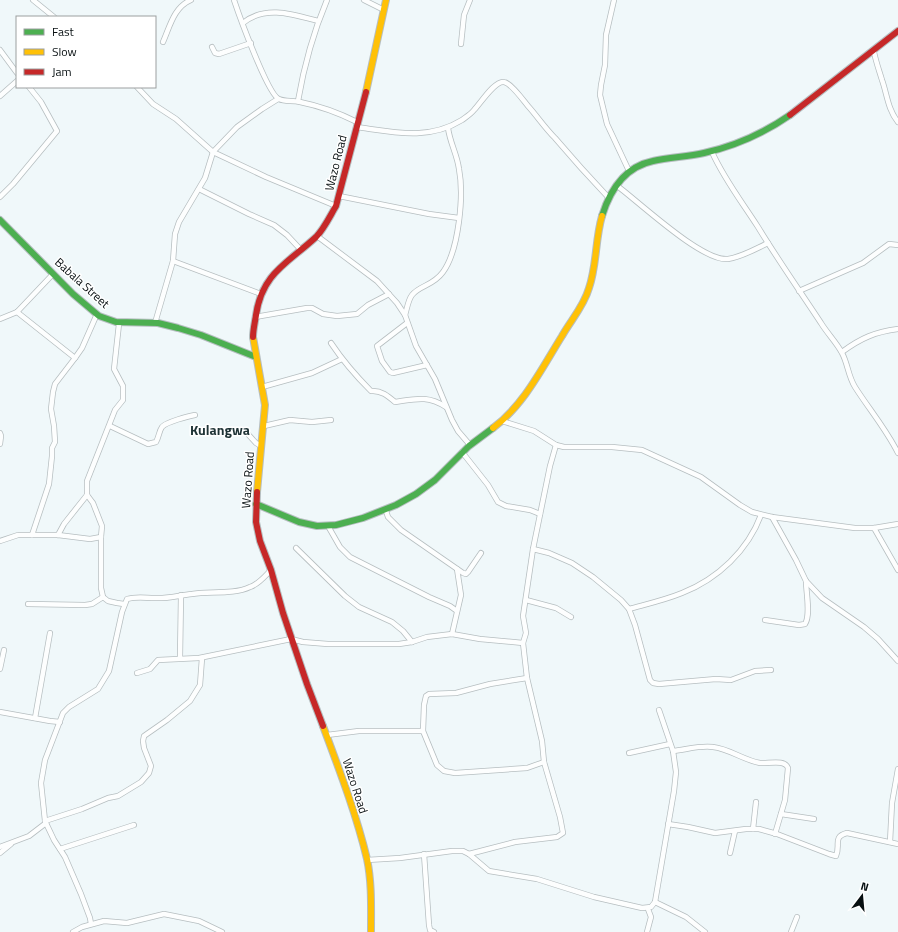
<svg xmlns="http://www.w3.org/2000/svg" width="898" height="932" font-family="'Titillium Web',sans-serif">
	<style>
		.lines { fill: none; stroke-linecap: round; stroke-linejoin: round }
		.street-casing { stroke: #b6bec0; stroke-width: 6 }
		.fast-casing { stroke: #b6bec0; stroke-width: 8 }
		.slow-casing { stroke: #b6bec0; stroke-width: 8 }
		.jam-casing { stroke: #b6bec0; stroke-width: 8 }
		.street { stroke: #fdfefe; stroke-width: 4.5 }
		.fast { stroke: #4caf50; stroke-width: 6 }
		.slow { stroke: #ffc107; stroke-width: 6 }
		.jam { stroke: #c62828; stroke-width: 6 }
		.labels { text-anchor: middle; stroke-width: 3; stroke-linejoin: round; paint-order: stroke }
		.street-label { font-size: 12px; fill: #070f11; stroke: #fff }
		.quarter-label { font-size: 14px; font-weight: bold; fill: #1f3336; stroke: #fff }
	</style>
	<rect width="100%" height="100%" fill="#f0f8fa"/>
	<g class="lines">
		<defs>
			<g id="street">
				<polyline points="33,0 54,17"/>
				<path d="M234 0C239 15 268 95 279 99 285 102 293 100 300 102 320 106 339 113 357 122"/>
				<polyline points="364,0 384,10"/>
				<polyline points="614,0 606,35 605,65 601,85 600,95 607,124 629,171"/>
				<path d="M243 23C265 5 292 14 318 21"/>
				<path d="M163 42C170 26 174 7 191 0"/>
				<polyline points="461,44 464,15 470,0"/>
				<polyline points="212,47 215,53 219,54 251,43"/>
				<polyline points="0,50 17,73"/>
				<path d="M874 52C876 62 879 70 882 80 887 94 888 110 898 122"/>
				<polyline points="137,87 153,104 176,119 213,152 266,177 336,206"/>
				<polyline points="0,96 17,81"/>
				<path d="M298 101C304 66 313 33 327 0"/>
				<path d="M356 127C393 132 428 141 462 120 466 117 471 114 474 110 480 104 495 80 504 82 511 83 523 100 528 106 537 116 545 128 555 138 572 158 590 178 608 197"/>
				<path d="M712 152C724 179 742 202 758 227 778 260 800 291 821 323 827 333 837 343 842 353 848 364 848 376 855 387 869 409 886 429 898 453"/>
				<path d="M616 185C638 201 702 262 728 259 742 257 755 249 768 243"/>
				<polyline points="199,189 249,214 274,225 287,235 301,250"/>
				<polyline points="339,196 429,214 459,218"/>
				<polyline points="0,197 13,184 57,131 41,102 29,87"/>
				<polyline points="317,236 377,281 397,303 405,315 416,346 435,379 452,420 458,431 470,445"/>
				<polyline points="173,261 261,294"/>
				<polyline points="799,291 863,263 889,244 898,245"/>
				<polyline points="17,312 75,358 55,384 53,392 51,409 54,426 55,442 52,448 52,456 49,484 32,535"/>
				<path d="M405 315C407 309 408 300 412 295 420 285 433 286 443 272 459 250 464 195 459 169 457 154 450 143 448 128"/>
				<polyline points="255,317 307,308 312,308 323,314 337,316 357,314 368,305 389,294"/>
				<polyline points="0,319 17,312 53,274"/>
				<polyline points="155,323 173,261 175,234 179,222 205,178 213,152 237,127 262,109 278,99"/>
				<polyline points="407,323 377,346 382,361 390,372 393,373 427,365"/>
				<polyline points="119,324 114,369 123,386 123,400 115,410 87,481 87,495 93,503 102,526 101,537 101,588 103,597 108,601 117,603 124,604"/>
				<path d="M331 343C343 361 356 376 371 391 381 390 388 396 395 402 416 399 427 395 446 407"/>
				<path d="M842 352C861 338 875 332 898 329"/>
				<polyline points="75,358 82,348 97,314"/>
				<polyline points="262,387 312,373 342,359"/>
				<polyline points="502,421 534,431 556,445 564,447 612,447 642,450 701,477 740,505 752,512 772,517 855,528 874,528 898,524"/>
				<path d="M110 426 148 444 156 442C159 437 159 431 162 427 166 422 189 416 195 415"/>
				<polyline points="264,426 290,420 312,422 331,420"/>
				<polyline points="245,431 256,443 261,446"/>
				<polyline points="0,433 1,436 0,444"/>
				<polyline points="462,452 488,485 498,502 506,506 530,510 540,514"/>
				<polyline points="386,511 388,517 401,530 463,573 466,574 468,572 481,553"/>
				<polyline points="772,517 796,560 806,581 822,598 864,627 878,639 898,661"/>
				<polyline points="328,526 340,547 350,557 429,597 450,606 457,611"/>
				<polyline points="874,528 898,570"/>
				<polyline points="58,535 64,524 87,495"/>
				<polyline points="0,541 18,535 58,535 90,539 101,537"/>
				<polyline points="296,548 345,596 359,607 392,622 403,631 412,642"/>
				<polyline points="533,549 549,553 572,563 593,577 621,600 629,609 635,625 650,680 653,683 659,684 716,679 731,680 755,671 771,670"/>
				<polyline points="526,600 556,608 571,617"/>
				<polyline points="28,604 85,605 92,604 103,597"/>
				<path d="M629 609C647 604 665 600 682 593 718 579 748 550 761 515"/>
				<path d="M765 620 799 625 805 624C811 615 806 593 806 581"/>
				<polyline points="452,634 461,595 457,569"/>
				<polyline points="180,658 181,595"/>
				<polyline points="0,669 4,650"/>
				<polyline points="137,673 150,669 158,660 199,658 291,639 303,642 328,644 399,644 412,642 427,637 452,634 480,639 523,643"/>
				<polyline points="527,678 490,684 456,693 429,694 426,696 424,705 423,731 437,765 444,771 455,773 527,768 544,762"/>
				<polyline points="0,712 50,721 60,722"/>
				<polyline points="35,718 50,633"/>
				<polyline points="327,735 359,731 423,731"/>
				<path d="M673 751C685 750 700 745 713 747 730 749 743 760 760 763 768 764 785 759 788 768L785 800 775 834"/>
				<polyline points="629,753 670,744"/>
				<polyline points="781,814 814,819"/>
				<polyline points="45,821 82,809 108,798 118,796 141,782 149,773 151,766 144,748 143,741 144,736 167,720 190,701 200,685 202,658"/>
				<path d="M668 824 688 827 715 833 746 829H759L777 834 829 854 836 856C841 845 832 837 847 833L898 844"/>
				<polyline points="753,829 756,802"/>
				<polyline points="890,842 892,803 898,769"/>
				<polyline points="0,847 29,836 46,823"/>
				<polyline points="60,849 134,825"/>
				<polyline points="0,853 11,844"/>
				<polyline points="730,853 735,831"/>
				<polyline points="424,854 429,925 430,930 434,932"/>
				<polyline points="469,854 515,842 557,837 563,833 560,817 544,762 542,741 527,678 523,643 526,633 523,616 533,549 550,466 556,445"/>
				<polyline points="367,860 400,858 452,851 463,851 469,854 489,871 537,879 594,897 642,908 651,907 655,902 674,791 676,772 673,751 659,710"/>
				<polyline points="655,902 686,917 705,932"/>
				<path d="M91 924 90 918 81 894 65 857 54 840 45 821 41 783 45 760 63 713 69 707 98 689 109 671 122 612 127 599C137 596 145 598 155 598 167 599 180 595 192 594 210 591 233 595 250 587 259 584 265 576 271 570"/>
				<polyline points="73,932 82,927 104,921 127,923 164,914 199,921 222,932"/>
				<polyline points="647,932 651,917 648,909"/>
				<polyline points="791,932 797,917"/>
			</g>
			<g id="fast">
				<path d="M602 216C610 190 624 167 653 161 670 157 687 157 704 153 735 146 764 133 790 115"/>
				<polyline points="0,220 73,294 99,316 116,322 158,323 178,328 201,335 256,357"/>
				<polyline points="256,504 299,522 317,526 336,525 363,518 396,505 416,494 435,480 469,446 493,428"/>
			</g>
			<g id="slow">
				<polyline points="366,92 386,0"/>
				<polyline points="253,337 265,405 257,492"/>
				<path d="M493 428C524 405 542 368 562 336 571 320 584 306 589 288 597 265 595 240 602 216"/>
				<path d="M323 726C339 769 356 813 367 859 372 883 371 908 371 932"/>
			</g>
			<g id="jam">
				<polyline points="790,115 898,31"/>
				<path d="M253 337C253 330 255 322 256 315 262 273 288 263 316 237 324 229 330 216 336 206L366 92"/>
				<polyline points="257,492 256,522 260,541 271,570 283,613 307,684 323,726"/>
			</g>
		</defs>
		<use href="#street" class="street-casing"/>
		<use href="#fast" class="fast-casing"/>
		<use href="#slow" class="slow-casing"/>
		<use href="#jam" class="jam-casing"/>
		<use href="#street" class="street"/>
		<use href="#fast" class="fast"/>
		<use href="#slow" class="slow"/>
		<use href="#jam" class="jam"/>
	</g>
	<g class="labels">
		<g class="street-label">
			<text transform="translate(336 163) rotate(-76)" y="4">Wazo Road</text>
			<text transform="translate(82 283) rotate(42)" y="4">Babala Street</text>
			<text transform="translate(248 480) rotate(-86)" y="4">Wazo Road</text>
			<text transform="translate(355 786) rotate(72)" y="4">Wazo Road</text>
		</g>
		<g class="quarter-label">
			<text x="220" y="435">Kulangwa</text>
		</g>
	</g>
	<rect x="16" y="16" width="140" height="72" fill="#ffffff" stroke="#9c9fa0"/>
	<rect x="24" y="29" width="20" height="6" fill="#4caf50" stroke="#9c9fa0"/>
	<text x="52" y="36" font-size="12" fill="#070f11">Fast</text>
	<rect x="24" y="49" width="20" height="6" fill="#ffc107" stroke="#9c9fa0"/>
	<text x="52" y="56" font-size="12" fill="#070f11">Slow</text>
	<rect x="24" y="69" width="20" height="6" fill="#c62828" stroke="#9c9fa0"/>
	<text x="52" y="76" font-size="12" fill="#070f11">Jam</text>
	<g transform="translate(862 896) rotate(16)" stroke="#ffffff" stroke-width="3" paint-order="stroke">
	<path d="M0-3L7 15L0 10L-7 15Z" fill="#070f11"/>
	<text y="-6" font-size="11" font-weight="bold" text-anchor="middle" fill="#070f11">N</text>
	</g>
</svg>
